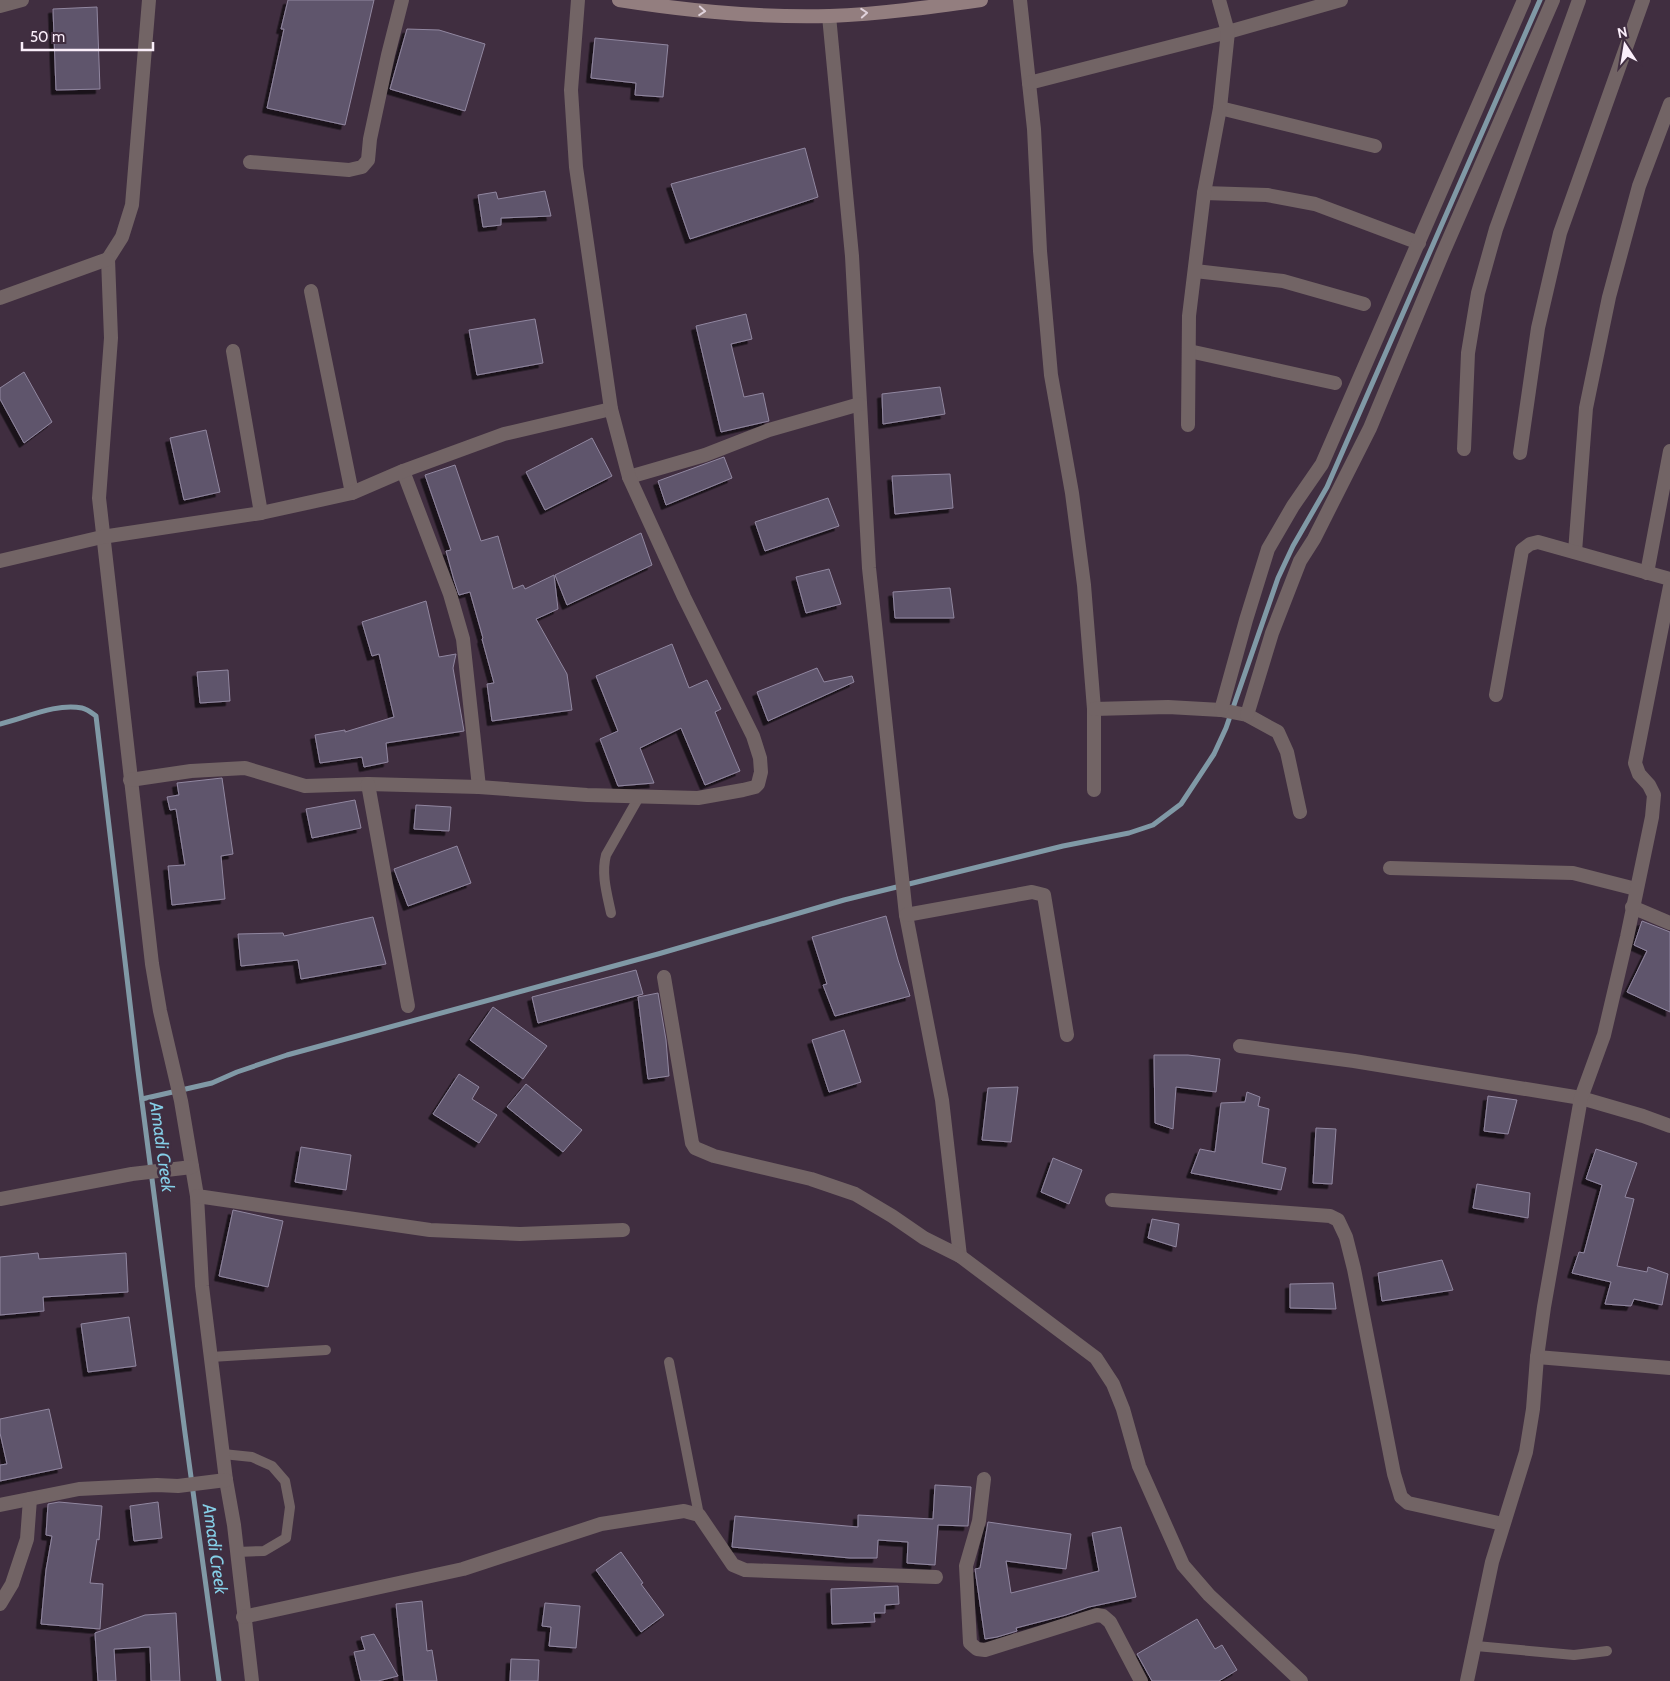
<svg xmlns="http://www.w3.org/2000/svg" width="1670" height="1681" font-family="Cabin,sans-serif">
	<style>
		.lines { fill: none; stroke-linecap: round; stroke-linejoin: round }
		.stream { stroke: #8099a6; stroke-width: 5 }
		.building { fill: #5e556c; stroke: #9187a0; filter: url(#shadow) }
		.service { stroke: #726465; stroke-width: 10 }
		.minor { stroke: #726465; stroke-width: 14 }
		.secondary { stroke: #937e7f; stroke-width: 14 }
		.oneway { stroke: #e0d2db }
		.labels { text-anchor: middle; stroke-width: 5; stroke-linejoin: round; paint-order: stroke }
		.water-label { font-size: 18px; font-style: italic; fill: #85cfe7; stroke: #402e40 }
	</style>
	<defs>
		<filter id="shadow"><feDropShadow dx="-4.5" dy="4.5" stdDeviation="0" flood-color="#0009"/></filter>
	</defs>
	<rect width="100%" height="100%" fill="#402e40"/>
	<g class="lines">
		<g class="stream">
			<path d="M0 724C26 718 55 703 82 708 87 709 92 713 96 716L138 1071 185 1433 219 1681"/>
			<polyline points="142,1099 212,1083 237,1072 287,1055 658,954 844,900 1063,846 1129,833 1153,825 1181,804 1214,754 1226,728 1278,578 1293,546 1327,487 1540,0"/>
		</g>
	</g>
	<g class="building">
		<polygon points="288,0 374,0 345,125 267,108 284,29 281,29"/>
		<polygon points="97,7 100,89 56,90 53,9"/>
		<polygon points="407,29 439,30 485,44 465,111 390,89"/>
		<polygon points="595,38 668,45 663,97 635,95 636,83 591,78"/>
		<polygon points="805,148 818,197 690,239 671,184"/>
		<polygon points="545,191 551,216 501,218 501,225 483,227 478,195 496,192 498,199"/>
		<polygon points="746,314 752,339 731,344 744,397 763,393 769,421 721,432 696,326"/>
		<polygon points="535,319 543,363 477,375 469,330"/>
		<polygon points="24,372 52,422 24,443 0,399 0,388"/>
		<polygon points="940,387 945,414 883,424 882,394"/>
		<polygon points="206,430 220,492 184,500 170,438"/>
		<polygon points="592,438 612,476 545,510 526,472"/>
		<polygon points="724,457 732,478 666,505 658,481"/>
		<polygon points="455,465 481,541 498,536 513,589 523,585 525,589 554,575 558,609 536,619 567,674 572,710 492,721 487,684 494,683 482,639 483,638 470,592 459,595 454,580 446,551 451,550 425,475"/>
		<polygon points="950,474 953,508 895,514 892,476"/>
		<polygon points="828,498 839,526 765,551 755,522"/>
		<polygon points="641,533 652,565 567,605 555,575"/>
		<polygon points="829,569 841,604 806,613 796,577"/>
		<polygon points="950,588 954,618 895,618 893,592"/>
		<polygon points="426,601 439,657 456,654 453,668 464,731 386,743 388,762 364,767 362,757 320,763 315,735 345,730 345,732 394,717 379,654 372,656 362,622"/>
		<polygon points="672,644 689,688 707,680 721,709 715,712 740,771 705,785 681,728 640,748 654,783 618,786 600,739 618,731 596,676"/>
		<polygon points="817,668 824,682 852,676 854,682 768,721 757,692"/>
		<polygon points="228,670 230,701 200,703 197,672"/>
		<polygon points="222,778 233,854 221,856 225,899 172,905 168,866 185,865 176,809 170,810 167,797 179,795 177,783"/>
		<polygon points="355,800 361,828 312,838 306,809"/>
		<polygon points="416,805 451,807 449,831 414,829"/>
		<polygon points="457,846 471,883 408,906 394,869"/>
		<polygon points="886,916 898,960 910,996 835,1016 823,985 827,984 812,937"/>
		<polygon points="373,917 386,964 301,979 298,960 241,966 238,934 283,933 284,936"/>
		<polygon points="1642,921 1670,932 1670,1012 1627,992 1647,951 1634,945"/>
		<polygon points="636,970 643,994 538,1023 532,997"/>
		<polygon points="658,993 666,1040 669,1076 648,1079 638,997"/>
		<polygon points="493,1007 547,1046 523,1079 470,1040"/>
		<polygon points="844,1030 861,1082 829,1092 812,1040"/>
		<polygon points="1154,1055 1188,1055 1220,1059 1216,1092 1176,1087 1173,1129 1155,1123"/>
		<polygon points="459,1074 479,1087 472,1099 497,1115 479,1143 433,1114"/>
		<polygon points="526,1084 582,1130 563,1152 507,1107"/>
		<polygon points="1018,1087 1011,1142 982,1140 988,1088"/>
		<polygon points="1247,1092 1260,1097 1258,1106 1269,1109 1262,1163 1286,1168 1281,1190 1191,1173 1200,1149 1215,1152 1221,1103 1245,1102"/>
		<polygon points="1488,1096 1517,1100 1508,1134 1484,1131"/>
		<polygon points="1316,1128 1336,1129 1332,1184 1313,1183"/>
		<polygon points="301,1147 351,1155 346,1190 295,1182"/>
		<polygon points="1596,1149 1637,1163 1625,1197 1634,1199 1617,1266 1647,1272 1648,1267 1668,1274 1662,1305 1634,1299 1631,1306 1605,1304 1611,1282 1572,1273 1579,1252 1584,1253 1602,1185 1586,1179"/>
		<polygon points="1053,1158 1082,1170 1069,1204 1041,1192"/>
		<polygon points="1477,1184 1530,1193 1528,1218 1473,1208"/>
		<polygon points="233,1210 283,1221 268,1287 219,1276"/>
		<polygon points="1152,1219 1179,1224 1176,1247 1148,1238"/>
		<polygon points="38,1253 39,1259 126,1253 128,1292 43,1297 44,1311 0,1315 0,1257"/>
		<polygon points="1442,1260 1453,1290 1382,1301 1378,1273"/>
		<polygon points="1333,1283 1336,1309 1290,1308 1290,1284"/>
		<polygon points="129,1317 136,1366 88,1372 81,1324"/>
		<polygon points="49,1409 62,1468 0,1481 0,1465 7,1464 0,1433 0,1419"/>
		<polygon points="935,1485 971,1487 968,1526 938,1525 935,1565 907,1563 908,1542 878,1540 877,1558 850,1558 732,1547 735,1516 858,1527 858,1515 933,1519"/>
		<polygon points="59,1502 102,1506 99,1540 97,1539 90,1583 103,1584 100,1629 41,1624 46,1570 52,1536 46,1535 48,1504"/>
		<polygon points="158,1502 162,1538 134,1541 130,1506"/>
		<polygon points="988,1522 1071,1534 1066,1569 1006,1561 1011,1593 1099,1571 1092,1533 1121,1527 1136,1597 1089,1607 1066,1615 1016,1628 1017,1631 997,1637 985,1639 975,1569 980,1568"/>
		<polygon points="621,1552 643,1583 641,1584 664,1615 641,1632 596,1570"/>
		<polygon points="898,1586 899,1604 885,1605 885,1613 874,1613 875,1622 832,1624 831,1589"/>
		<polygon points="422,1601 427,1651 432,1650 437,1681 404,1681 396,1604"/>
		<polygon points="545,1603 580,1606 576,1648 549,1646 551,1627 542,1626"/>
		<polygon points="176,1613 180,1681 151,1681 150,1647 114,1649 116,1681 98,1681 95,1633 145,1615"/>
		<polygon points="1197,1619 1215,1649 1222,1645 1237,1670 1219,1681 1152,1681 1137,1654"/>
		<polygon points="374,1634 398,1676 378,1681 361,1681 354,1652 365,1650 361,1637"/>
		<polygon points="511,1659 539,1660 538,1681 510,1681"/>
	</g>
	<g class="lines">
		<g class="service">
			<path d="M611 913C607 894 601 874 606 855L639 797"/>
			<polyline points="211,1357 326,1350"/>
			<polyline points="669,1362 699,1515"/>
			<polyline points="223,1454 252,1457 272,1466 285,1481 290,1507 286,1538 264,1551 237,1552"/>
			<polyline points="1476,1646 1574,1655 1607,1651"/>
		</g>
		<g class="minor">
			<polyline points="149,0 132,205 122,237 108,259 111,338 99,498 152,964 160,1011 181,1101 197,1196 202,1286 226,1480 234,1525 252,1681"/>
			<polyline points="1020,0 1034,129 1040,251 1051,375 1072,493 1084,585 1094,709 1094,790"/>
			<polyline points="0,6 22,0"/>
			<polyline points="829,16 852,256 869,568 887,737 906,915 942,1100 960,1256"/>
			<polyline points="1029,83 1228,32 1341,0"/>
			<polyline points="1220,108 1375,146"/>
			<polyline points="250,162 349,170 362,167 368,160 370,139 388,55 402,0"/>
			<polyline points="1204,193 1267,195 1315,204 1419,243"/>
			<polyline points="1195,271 1283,281 1364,304"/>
			<polyline points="311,291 352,493"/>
			<polyline points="0,298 108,259"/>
			<polyline points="233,351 261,513"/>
			<polyline points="1189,351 1335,383"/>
			<polyline points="1188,425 1189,316 1204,193 1220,108 1228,32 1219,0"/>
			<polyline points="1464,449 1468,353 1478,293 1496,229 1579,0"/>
			<polyline points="1520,453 1538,328 1560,233 1643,0"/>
			<polyline points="403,471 450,594 463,639 479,787"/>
			<polyline points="629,477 705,455 769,430 860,404"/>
			<polyline points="1575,552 1586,408 1609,297 1639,186 1670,104"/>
			<polyline points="0,561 102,537 261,513 352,493 403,471 504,434 611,409"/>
			<polyline points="1647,573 1670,451"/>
			<polyline points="1496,695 1522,550 1530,544 1538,542 1670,579"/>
			<polyline points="1094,709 1168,707 1221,710 1247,715 1278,732 1287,752 1300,812"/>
			<polyline points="1221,710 1246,620 1268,549 1293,506 1322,464 1524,0"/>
			<polyline points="1247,715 1272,633 1300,561 1314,539 1370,428 1442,255 1553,0"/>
			<polyline points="130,780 191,771 245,768 305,786 368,784 479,787 587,795 698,798 743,790 755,787 758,784 761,772 760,758 753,736 684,597 629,477 611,409 576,167 571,90 578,0"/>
			<polyline points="368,784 408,1006"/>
			<polyline points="1390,868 1573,873 1636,889"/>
			<polyline points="1632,907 1670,923"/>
			<polyline points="906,915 1032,892 1044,895 1067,1035"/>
			<polyline points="664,977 692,1143 695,1148 714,1156 811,1179 855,1194 892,1216 924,1238 960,1256 1096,1358 1113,1384 1123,1409 1139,1466 1183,1565 1209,1595 1301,1681"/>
			<polyline points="1240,1046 1354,1061 1581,1098 1643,1116 1670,1126"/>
			<polyline points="197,1196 430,1230 520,1234 623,1230"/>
			<polyline points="0,1199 132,1174 192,1167"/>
			<polyline points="1112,1200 1330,1216 1338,1220 1346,1237 1354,1269 1394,1474 1401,1497 1408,1503 1503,1524"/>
			<polyline points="1537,1357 1670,1368"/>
			<polyline points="984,1479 979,1521 966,1566 970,1643 977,1649 985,1650 1097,1615 1103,1616 1110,1622 1141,1681"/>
			<polyline points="0,1505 79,1489 157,1485 178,1486 226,1480"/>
			<polyline points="0,1604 12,1584 27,1539 30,1499"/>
			<polyline points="243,1617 463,1569 601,1524 684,1511 699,1515 733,1565 745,1570 936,1577"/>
			<polyline points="1467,1681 1492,1562 1526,1452 1533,1409 1537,1357 1544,1307 1581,1098 1604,1035 1627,937 1652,817 1654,795 1649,785 1639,774 1635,763 1670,586"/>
		</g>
		<path class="secondary" d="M619 0C689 11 760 18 830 16 881 14 931 7 981 0"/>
	</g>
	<defs><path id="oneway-chevron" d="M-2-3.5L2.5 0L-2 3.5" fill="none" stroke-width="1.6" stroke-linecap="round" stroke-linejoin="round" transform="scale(1.25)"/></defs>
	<g class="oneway">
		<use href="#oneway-chevron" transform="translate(702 11) rotate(4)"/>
		<use href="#oneway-chevron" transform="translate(864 13) rotate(-4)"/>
	</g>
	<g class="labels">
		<g class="water-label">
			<text transform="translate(162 1147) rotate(82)" y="6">Amadi Creek</text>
			<text transform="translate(215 1549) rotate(82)" y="6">Amadi Creek</text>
		</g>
	</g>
	<g transform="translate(1625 45) rotate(348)" stroke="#402e40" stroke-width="4" paint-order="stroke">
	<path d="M0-4L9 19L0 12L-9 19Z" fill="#faeefa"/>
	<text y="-8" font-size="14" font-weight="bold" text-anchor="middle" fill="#faeefa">N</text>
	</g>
	<path d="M22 42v8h131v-8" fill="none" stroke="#faeefa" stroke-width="2.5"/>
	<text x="30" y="42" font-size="15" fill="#faeefa" stroke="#402e40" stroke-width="4" paint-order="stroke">50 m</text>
</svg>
